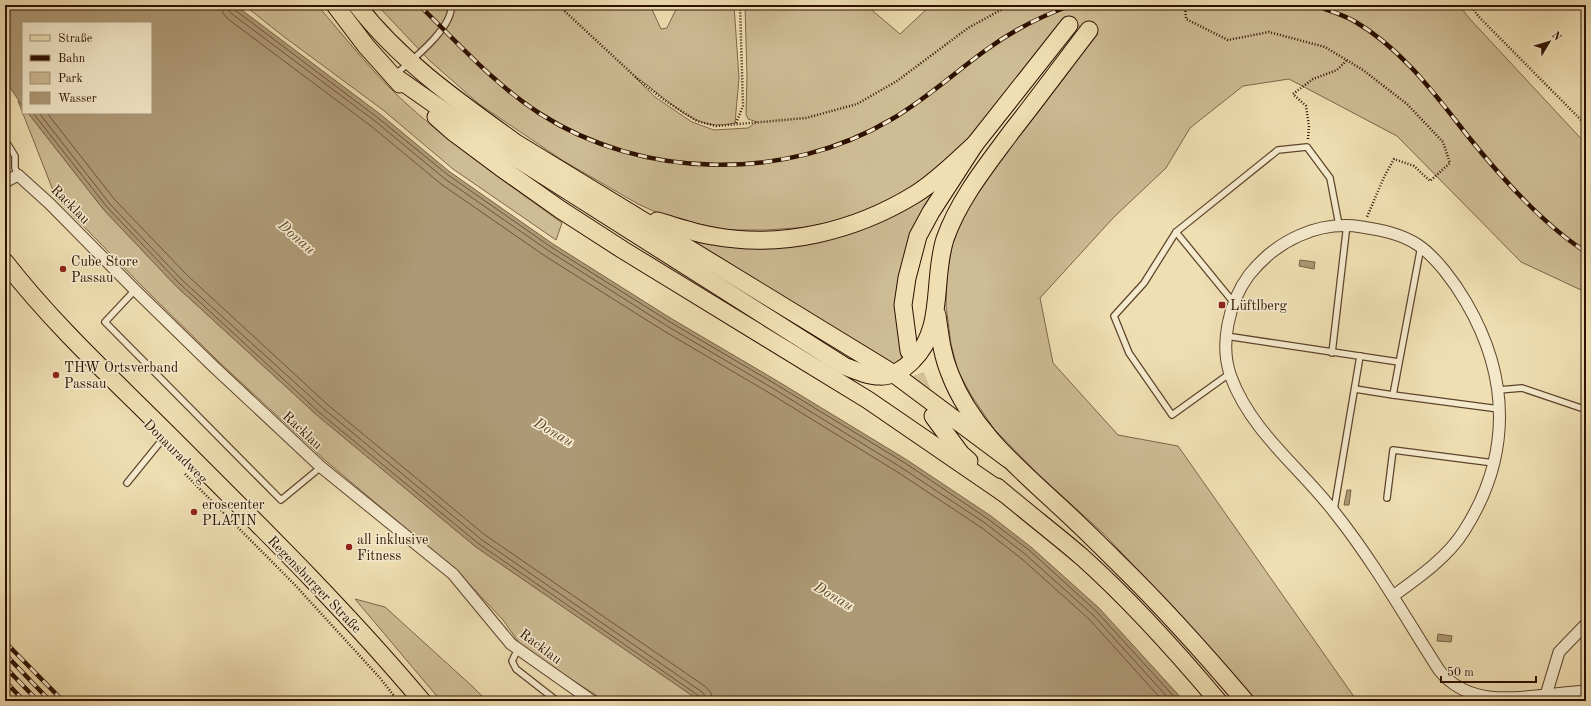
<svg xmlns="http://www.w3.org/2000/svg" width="1591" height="706" font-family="'Old Standard TT',serif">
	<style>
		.green { fill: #cebc94; stroke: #7e664a }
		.water { fill: #ad9975; stroke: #7a6246 }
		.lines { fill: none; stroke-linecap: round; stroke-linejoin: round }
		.shore { stroke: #6e543a; stroke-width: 1 }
		.primary-tunnel { stroke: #d2c097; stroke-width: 17; stroke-dasharray: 17 8; stroke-linecap: butt }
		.lane-casing { stroke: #5e442c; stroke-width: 8 }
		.street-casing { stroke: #5e442c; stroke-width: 13 }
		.primary-casing { stroke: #2e1000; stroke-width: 19 }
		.path { stroke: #2e1000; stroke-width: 2.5; stroke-dasharray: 1 2; stroke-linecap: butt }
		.lane { stroke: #f5eacd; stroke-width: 5.5 }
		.street { stroke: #f5eacd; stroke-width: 11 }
		.primary { stroke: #efdfb2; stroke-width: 17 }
		.rail-casing { stroke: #2e1000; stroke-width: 4.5 }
		.rail { stroke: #f5eacd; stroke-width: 3; stroke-dasharray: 9; stroke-linecap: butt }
		.poi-dot { fill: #8f2418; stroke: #f5eacd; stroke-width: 1.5 }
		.labels { text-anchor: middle; stroke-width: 3.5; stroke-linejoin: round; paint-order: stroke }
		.street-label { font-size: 14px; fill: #2e1000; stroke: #f5eacd }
		.poi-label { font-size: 14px; fill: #2e1000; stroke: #f5eacd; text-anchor: start }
		.water-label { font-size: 15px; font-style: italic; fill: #61472f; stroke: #f5eacd }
	</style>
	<rect width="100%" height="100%" fill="#efdfb2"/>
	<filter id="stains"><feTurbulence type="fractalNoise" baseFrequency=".005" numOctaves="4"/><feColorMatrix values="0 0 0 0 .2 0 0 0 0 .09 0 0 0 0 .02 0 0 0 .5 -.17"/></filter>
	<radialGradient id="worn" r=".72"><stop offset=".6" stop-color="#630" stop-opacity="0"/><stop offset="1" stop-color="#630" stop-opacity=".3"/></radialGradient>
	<g class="green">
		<path d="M244 5H317C344 36 369 68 398 96 448 143 506 182 562 223L556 240 453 169 383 110 283 36Z"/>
		<path d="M377 5H650L661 29 667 28 678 5H734L739 78 735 123C730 124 725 125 720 125 688 127 660 91 635 77L655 97 692 122 714 130 748 128 757 122 748 119 746 114 747 77 745 5H866L900 34 931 5H1459L1469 18 1586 144V291L1579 289 1521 262 1397 136 1289 79 1243 86 1190 128 1166 168 1114 217 1040 298 1053 363 1118 435 1178 446 1357 701H1256L1186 621 1104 534 1038 474 994 429 971 395 958 371 951 344 946 306 947 274 953 241 964 213 994 169 1098 34 1063 20 966 146 905 194 858 217 811 227 765 230H728L669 218 638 204 562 160 479 104 430 61Z"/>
		<polygon points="18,101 23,107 23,113 28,113 104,210 176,286 318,416 476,547 700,701 605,701 522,647 503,620 458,572 326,461 218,361 141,285 56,198"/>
		<polygon points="934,188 938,190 897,316 902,358 891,366 799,306 676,233 780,247 805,245 850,233"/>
		<polygon points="355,599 385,607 473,687 487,701 441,701"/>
	</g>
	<g class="water">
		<polygon points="5,5 235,5 380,114 450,172 553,244 672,319 774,379 907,460 991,516 1031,547 1099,608 1184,701 700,701 476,547 318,416 176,286 104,210 28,113 151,113 151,23 23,23 23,107 5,80"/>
		<polygon points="1300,260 1315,262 1314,269 1299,266"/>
		<polygon points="1347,490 1351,490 1349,505 1344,505"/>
		<polygon points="1438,634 1452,636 1451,642 1437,641"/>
	</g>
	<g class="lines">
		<g class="shore">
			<polyline points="222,5 223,13 228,19 371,126 441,184 545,256 664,331 766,391 899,473 982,528 1022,559 1089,619 1163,701"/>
			<polyline points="228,5 228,10 232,14 375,121 445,179 549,251 667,326 769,386 902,468 985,523 1025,554 1093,615 1171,701"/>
			<polyline points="233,5 235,10 378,118 448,175 551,247 670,322 772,382 905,463 988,519 1029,550 1096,611 1178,701"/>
			<polyline points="33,113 107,207 179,283 320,413 479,544 699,696 701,701"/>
			<polyline points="39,113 110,204 182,280 324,409 482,540 702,692 705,696 706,701"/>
			<polyline points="47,113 115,200 187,275 328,405 485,535 706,687 711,693 712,701"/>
		</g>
		<g class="primary-tunnel">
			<polyline points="1069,25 1083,5"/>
			<polyline points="1089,30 1106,5"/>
			<polyline points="909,351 914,370 926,401"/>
		</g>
		<defs>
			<g id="lane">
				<path d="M396 74C412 60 454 27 451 5"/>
				<polyline points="5,140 15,156 15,168 18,175"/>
				<polyline points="1176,232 1234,303"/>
				<polyline points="135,290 105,322 281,500 321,467"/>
				<polyline points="1226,336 1399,362"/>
				<polyline points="1332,353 1347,224"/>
				<polyline points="1229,374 1172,415 1129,353 1114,316 1144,283 1176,232 1278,150 1307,147 1330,178 1339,225"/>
				<polyline points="1355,389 1393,395 1499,409"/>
				<polyline points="1499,390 1522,388 1581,408"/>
				<polyline points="1393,395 1421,246"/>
				<polyline points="127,483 166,435"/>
				<polyline points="1387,498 1393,450 1494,463"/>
				<polyline points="1334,510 1360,356"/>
				<polyline points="518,649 512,661 516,669 557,701"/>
			</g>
			<g id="street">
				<polyline points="5,182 18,175 50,204 135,290 213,366 321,467 453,574 511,644 592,701"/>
				<path d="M1393 596C1418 578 1448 557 1464 531 1512 456 1510 377 1466 302 1455 283 1436 257 1418 245 1402 234 1381 230 1362 227 1318 220 1276 241 1249 275 1229 302 1219 345 1231 377 1252 433 1300 467 1335 513 1374 562 1405 617 1439 670 1466 704 1507 699 1546 695 1559 693 1573 692 1586 691"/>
				<polyline points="1546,700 1546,695 1559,652 1586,624"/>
			</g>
			<g id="primary">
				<polyline points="335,5 366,46 400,84"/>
				<path d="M357 5C400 61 459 102 516 143L894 374 1008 459"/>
				<path d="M394 76 461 123 844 366C871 377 890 384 913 360 945 329 932 279 945 239 959 199 987 165 1012 131 1038 98 1063 64 1089 30"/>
				<polyline points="436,117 453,132 500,167 561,210 623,250 868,400 1005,494"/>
				<path d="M657 221C675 226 694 233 713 236 782 249 855 231 914 195 937 181 956 161 975 144"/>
				<path d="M5 262C54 325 112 378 168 434 255 521 343 607 422 701"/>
				<path d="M937 315C940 336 942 355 950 374 971 429 1017 467 1059 506 1080 525 1100 545 1120 565 1164 608 1205 654 1245 701"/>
				<polyline points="909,351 903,305 907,278 918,236 931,212 975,144 1069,25"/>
				<polyline points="933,416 961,454 969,461"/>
				<path d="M997 487C1025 511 1054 533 1082 557 1131 601 1176 651 1218 701"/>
			</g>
		</defs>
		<use href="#lane" class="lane-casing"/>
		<use href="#street" class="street-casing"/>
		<use href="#primary" class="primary-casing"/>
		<g class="path">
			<polyline points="558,5 641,82 664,100 697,121 716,126 806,118 857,104 897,81 968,28 1010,5"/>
			<polyline points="1185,5 1186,19 1228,40 1269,32 1325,47 1363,70 1407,104 1443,142 1450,163 1430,181 1414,166 1394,159 1384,177 1367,217"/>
			<polyline points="1470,5 1479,17 1586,125"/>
			<polyline points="736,123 743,106 740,5"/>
			<polyline points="1308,139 1309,126 1306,106 1293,94 1313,79 1337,70 1347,60"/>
			<polyline points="185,474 296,586 380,678 398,701"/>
		</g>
		<use href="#lane" class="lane"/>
		<use href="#street" class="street"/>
		<use href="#primary" class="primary"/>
		<defs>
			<g id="rail">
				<path d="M419 5C458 43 493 83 539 113 642 180 787 182 892 119 926 99 954 73 986 50 1012 31 1041 16 1072 5"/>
				<path d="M1314 5C1327 10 1342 14 1354 21 1401 48 1434 93 1467 135 1499 175 1542 224 1586 252"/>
				<polyline points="5,642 63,701"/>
				<polyline points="5,654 50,701"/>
				<polyline points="5,667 38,701"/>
				<polyline points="5,681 24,701"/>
			</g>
		</defs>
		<use href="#rail" class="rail-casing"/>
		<use href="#rail" class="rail"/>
	</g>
	<g class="poi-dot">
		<circle cx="63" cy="269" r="4"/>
		<rect x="1218" y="301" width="8" height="8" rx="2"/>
		<circle cx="56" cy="375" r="4"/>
		<circle cx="194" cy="512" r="4"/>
		<circle cx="349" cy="547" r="4"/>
	</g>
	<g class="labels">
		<g class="street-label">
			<text transform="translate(71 204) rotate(45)" y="5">Racklau</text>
			<text transform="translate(303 430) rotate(43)" y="5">Racklau</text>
			<text transform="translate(176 451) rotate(45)" y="5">Donauradweg</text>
			<text transform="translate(315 584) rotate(46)" y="5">Regensburger Straße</text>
			<text transform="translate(541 646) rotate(37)" y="5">Racklau</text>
		</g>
		<g class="poi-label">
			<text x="71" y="266">Cube Store<tspan x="71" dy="16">Passau</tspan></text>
			<text x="1230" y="310">Lüftlberg</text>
			<text x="64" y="372">THW Ortsverband<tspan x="64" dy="16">Passau</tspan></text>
			<text x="202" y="509">eroscenter<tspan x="202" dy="16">PLATIN</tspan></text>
			<text x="357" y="544">all inklusive<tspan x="357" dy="16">Fitness</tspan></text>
		</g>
		<g class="water-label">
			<text transform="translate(297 237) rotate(41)" y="5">Donau</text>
			<text transform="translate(554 432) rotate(30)" y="5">Donau</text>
			<text transform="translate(834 596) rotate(30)" y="5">Donau</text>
		</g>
	</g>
	<rect width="1591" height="706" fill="none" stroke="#efdfb2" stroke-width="20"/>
	<rect x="6" y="6" width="1579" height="694" fill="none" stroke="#2e1000" stroke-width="2"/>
	<rect x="10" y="10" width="1571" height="686" fill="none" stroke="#2e1000"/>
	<rect x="22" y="22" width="130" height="92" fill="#f5eacd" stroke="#a5937b"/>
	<rect x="30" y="35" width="20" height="6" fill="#efdfb2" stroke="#a5937b"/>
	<text x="58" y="42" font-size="12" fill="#2e1000">Straße</text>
	<rect x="30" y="55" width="20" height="6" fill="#2e1000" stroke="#a5937b"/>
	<text x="58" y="62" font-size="12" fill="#2e1000">Bahn</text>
	<rect x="30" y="72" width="20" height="12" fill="#cebc94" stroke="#a5937b"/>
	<text x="58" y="82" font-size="12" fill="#2e1000">Park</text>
	<rect x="30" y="92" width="20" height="12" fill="#ad9975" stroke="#a5937b"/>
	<text x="58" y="102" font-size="12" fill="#2e1000">Wasser</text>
	<g transform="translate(1549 42) rotate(52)" stroke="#f5eacd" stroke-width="3" paint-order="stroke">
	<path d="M0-3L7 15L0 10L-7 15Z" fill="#2e1000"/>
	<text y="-6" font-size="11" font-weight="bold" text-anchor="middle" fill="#2e1000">N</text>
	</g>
	<path d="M1441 676v6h95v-6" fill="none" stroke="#2e1000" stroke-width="2"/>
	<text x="1447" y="676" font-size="12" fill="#2e1000" stroke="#f5eacd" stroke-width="3" paint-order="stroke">50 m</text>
	<rect width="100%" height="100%" filter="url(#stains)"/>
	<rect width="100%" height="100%" fill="url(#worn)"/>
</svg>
